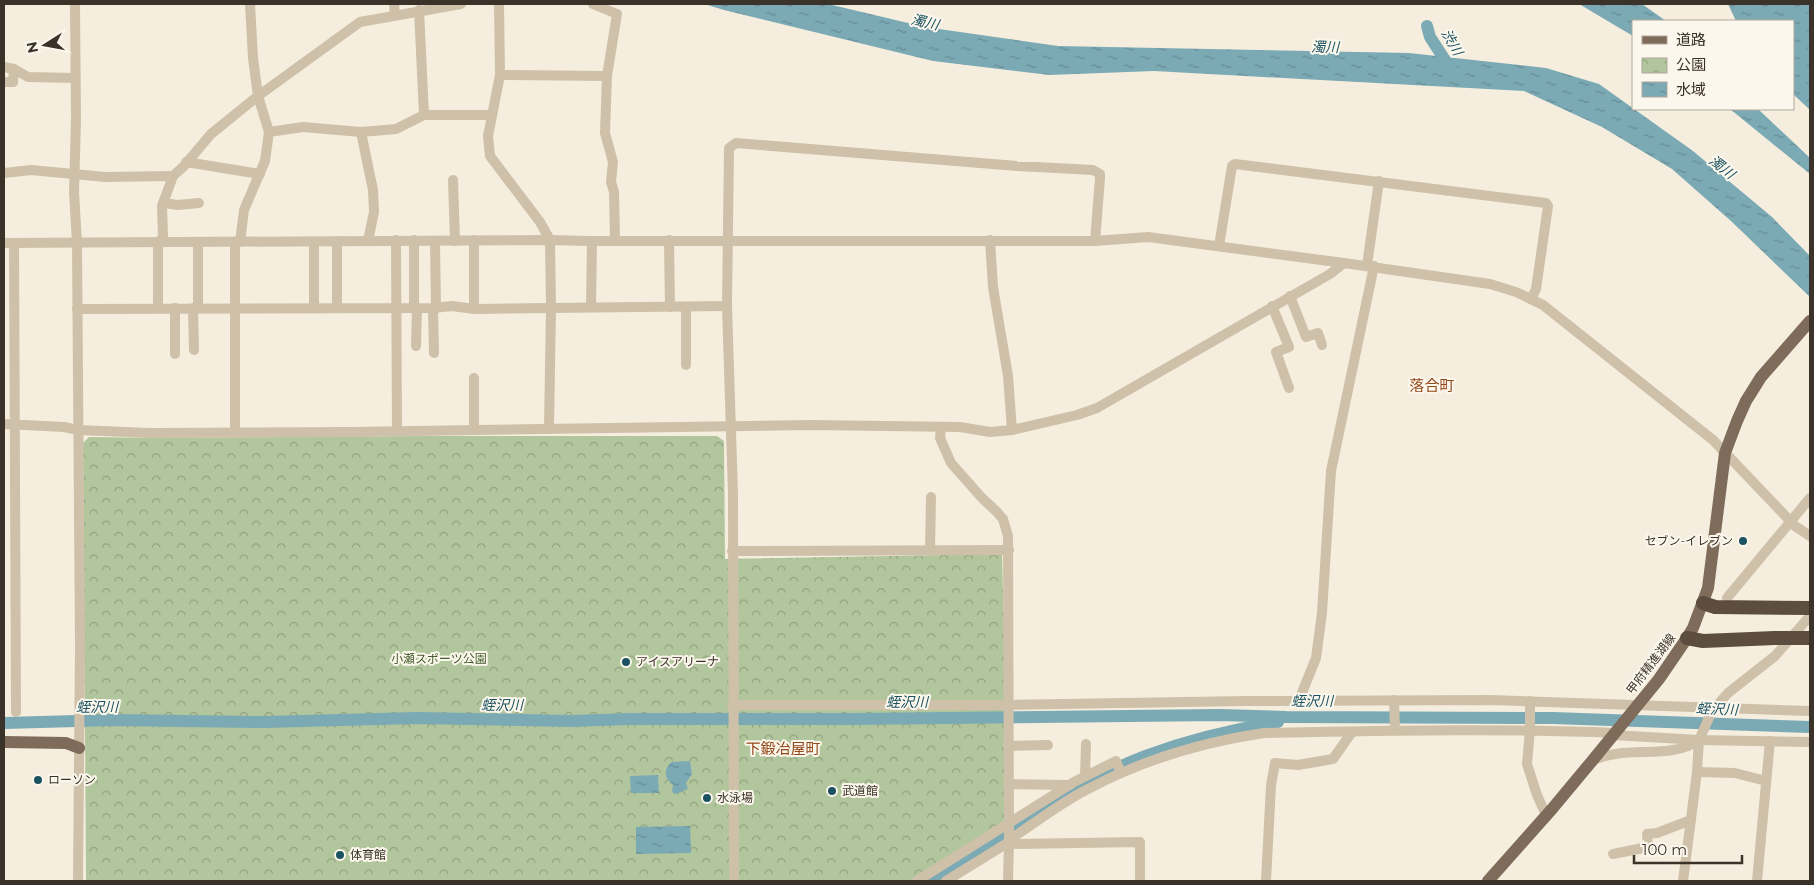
<svg xmlns="http://www.w3.org/2000/svg" width="1814" height="885" font-family="Montserrat,'Noto Sans JP',sans-serif">
	<style>
		.park { fill: url(#park-crowns) }
		.water { fill: url(#water-ripples) }
		.lines { fill: none; stroke-linecap: round; stroke-linejoin: round }
		.river { stroke: #7baab5; stroke-width: 12 }
		.minor { stroke: #cfc0a9; stroke-width: 10 }
		.major { stroke: #7e6b59; stroke-width: 12 }
		.highway { stroke: #5d4d40; stroke-width: 14 }
		.highway-bridge { stroke: #5d4d40; stroke-width: 14 }
		.poi-dot { fill: #1b5261; stroke: #fcf7ec; stroke-width: 2 }
		.labels { text-anchor: middle; stroke-width: 4; stroke-linejoin: round; paint-order: stroke }
		.poi-label { font-size: 12px; fill: #3b3229; stroke: #fcf7ec; text-anchor: start }
		.park-label { font-size: 12px; fill: #435c2b; stroke: #fcf7ec }
		.street-label { font-size: 12px; fill: #3b3229; stroke: #fcf7ec }
		.water-label { font-size: 14px; font-style: italic; fill: #1b5261; stroke: #fcf7ec }
		.quarter-label { font-size: 15px; fill: #92481b; stroke: #fcf7ec }
	</style>
	<defs>
		<pattern id="park-crowns" width="20" height="18" patternUnits="userSpaceOnUse" patternTransform="scale(1.25)"><rect width="20" height="18" fill="#b2c69d"/><path d="M2 6a3 3 0 1 1 6 0M12 15a3 3 0 1 1 6 0" fill="none" stroke="#92a180"/></pattern>
		<pattern id="water-ripples" width="26" height="14" patternUnits="userSpaceOnUse" patternTransform="scale(1.25)"><rect width="26" height="14" fill="#7baab5"/><path d="M2 4q2-2 4 0t4 0M15 11q2-2 4 0t4 0" fill="none" stroke="#668b93"/></pattern>
	</defs>
	<rect width="100%" height="100%" fill="#f5eedf"/>
	<polygon class="park" points="425,436 717,436 724,441 725,559 1002,554 1009,825 915,881 86,881 83,443 89,437 157,438"/>
	<g class="water">
		<polygon points="704,4 828,4 925,27 1058,46 1409,53 1546,68 1599,84 1693,151 1772,217 1810,256 1810,297 1731,221 1672,169 1602,127 1524,91 1154,71 1049,75 933,61 724,10"/>
		<polygon points="1579,4 1642,4 1666,21 1633,21 1633,36"/>
		<polygon points="1728,4 1810,4 1810,110 1793,94 1793,21 1736,21"/>
		<polygon points="1730,109 1758,109 1810,158 1810,174"/>
		<path d="M690 761 692 774 686 783 688 789 675 794 672 792 673 785C664 778 663 769 672 762Z"/>
		<polygon points="658,775 659,793 631,793 630,776"/>
		<polygon points="690,826 691,853 636,854 636,827"/>
	</g>
	<g class="lines">
		<g class="river">
			<polyline points="1427,26 1430,37 1452,71"/>
			<polyline points="4,723 113,720 264,722 417,718 571,721 629,719 853,719 1220,715 1286,717 1553,718 1810,727"/>
			<path d="M932 881C972 855 1012 828 1054 803 1083 786 1113 768 1145 756 1188 740 1233 729 1278 722"/>
		</g>
		<g class="minor">
			<polyline points="75,4 76,119 74,192 77,243 80,646 78,881"/>
			<polyline points="250,4 253,58 258,96 269,132 303,127 361,132 396,129 424,115 492,115"/>
			<polyline points="394,4 395,14"/>
			<polyline points="499,4 500,75 488,136 490,156 540,222 550,240 551,307 549,429"/>
			<polyline points="593,4 617,14 607,76 605,133 613,162 611,182 614,192 615,240"/>
			<polyline points="419,10 424,115"/>
			<polyline points="4,67 14,69 28,77 75,78"/>
			<polyline points="500,75 607,76"/>
			<polyline points="4,82 13,82 14,69"/>
			<polyline points="361,132 373,190 374,212 368,241"/>
			<polyline points="186,162 260,174"/>
			<polyline points="4,173 31,170 105,177 173,176"/>
			<polyline points="453,180 455,241"/>
			<polyline points="163,203 178,205 199,203"/>
			<polyline points="396,240 397,431"/>
			<polyline points="414,240 414,308"/>
			<polyline points="474,240 474,309"/>
			<polyline points="669,240 670,307"/>
			<polyline points="990,240 993,287 1008,376 1012,430"/>
			<polyline points="337,241 337,308"/>
			<polyline points="435,241 436,308"/>
			<polyline points="198,242 198,308"/>
			<polyline points="235,242 235,432"/>
			<polyline points="240,242 244,210 265,161 269,132"/>
			<polyline points="314,242 314,308"/>
			<polyline points="4,243 550,240 589,241 1095,241"/>
			<polyline points="14,243 16,712"/>
			<polyline points="1219,246 1232,166 1235,164 1546,203 1548,206 1536,289 1531,299"/>
			<polyline points="1367,265 1379,181"/>
			<polyline points="1290,296 1306,337 1318,333 1322,345"/>
			<polyline points="1272,306 1289,347 1276,352 1289,388"/>
			<polyline points="158,307 158,243 163,237 162,206 173,176 184,166 211,134 258,96 360,22 461,4"/>
			<polyline points="591,307 592,241"/>
			<polyline points="686,307 686,365"/>
			<polyline points="193,308 194,350"/>
			<polyline points="433,308 434,353"/>
			<polyline points="77,309 433,308 452,306 474,309 727,306"/>
			<polyline points="416,346 417,308"/>
			<polyline points="175,354 175,308"/>
			<polyline points="474,378 474,430"/>
			<polyline points="4,424 64,427 78,430 150,433 350,432 810,425 960,427 990,432 1012,430 1077,415 1097,408 1330,274 1344,263 1490,284 1516,292 1543,305 1713,440 1795,526 1810,536"/>
			<polyline points="941,427 940,438 951,463 982,498 997,512 1003,519 1008,536 1009,842 1008,881"/>
			<polyline points="732,551 1009,550"/>
			<polyline points="930,551 931,497"/>
			<polyline points="1727,598 1810,498"/>
			<polyline points="1299,700 1316,658 1322,613 1331,471 1374,266"/>
			<polyline points="1394,700 1395,730"/>
			<polyline points="1530,701 1530,730 1527,764 1537,795 1546,815"/>
			<polyline points="732,705 1004,705 1246,701 1491,700 1810,711"/>
			<polyline points="1613,735 1699,740 1810,742"/>
			<polyline points="1008,746 1048,745"/>
			<path d="M1592 761C1625 744 1670 761 1699 740"/>
			<polyline points="1697,772 1735,773 1766,781"/>
			<polyline points="1085,776 1086,744"/>
			<polyline points="1008,784 1070,785"/>
			<path d="M1009 840C1035 823 1059 804 1086 790 1142 760 1203 742 1264 733 1381 731 1498 728 1615 733"/>
			<polyline points="1009,844 1140,842 1140,881"/>
			<polyline points="1613,854 1648,847 1647,834 1657,833 1691,820"/>
			<polyline points="734,881 733,495 727,306 729,148 736,143 1017,166 1093,170 1100,174 1100,178 1095,241 1148,237 1344,263"/>
			<polyline points="917,881 1074,782 1116,761 1121,773"/>
			<polyline points="946,881 1009,842"/>
			<polyline points="1266,881 1271,785 1275,763 1298,765 1333,759 1352,732"/>
			<polyline points="1683,881 1697,772 1699,740 1712,711 1728,693 1775,656 1810,616"/>
			<polyline points="1757,881 1770,741"/>
		</g>
		<g class="major">
			<polyline points="4,742 66,743 79,748"/>
			<polyline points="1488,881 1552,809 1592,761 1659,679 1687,638 1693,628 1708,588 1725,453 1737,421 1746,401 1761,377 1810,321"/>
		</g>
		<g class="highway">
			<polyline points="1703,603 1715,607 1810,608"/>
			<polyline points="1687,638 1703,641 1775,638"/>
		</g>
		<polyline class="highway-bridge" points="1775,638 1810,638"/>
	</g>
	<g class="poi-dot">
		<circle cx="1743" cy="541" r="5"/>
		<circle cx="626" cy="662" r="5"/>
		<circle cx="38" cy="780" r="5"/>
		<circle cx="832" cy="791" r="5"/>
		<circle cx="707" cy="798" r="5"/>
		<circle cx="340" cy="855" r="5"/>
	</g>
	<g class="labels">
		<g class="poi-label">
			<text x="1733" y="545" text-anchor="end">セブン-イレブン</text>
			<text x="636" y="666">アイスアリーナ</text>
			<text x="48" y="784">ローソン</text>
			<text x="842" y="795">武道館</text>
			<text x="717" y="802">水泳場</text>
			<text x="350" y="859">体育館</text>
		</g>
		<g class="park-label">
			<text x="439" y="663">小瀬スポーツ公園</text>
		</g>
		<g class="street-label">
			<text transform="translate(1651 664) rotate(-53)" y="4">甲府精進湖線</text>
		</g>
		<g class="water-label">
			<text transform="translate(925 22) rotate(13)" y="5">濁川</text>
			<text transform="translate(1452 42) rotate(60)" y="5">渋川</text>
			<text transform="translate(1325 47) rotate(1)" y="5">濁川</text>
			<text transform="translate(1722 167) rotate(38)" y="5">濁川</text>
			<text x="1312" y="706">蛭沢川</text>
			<text x="907" y="707">蛭沢川</text>
			<text x="502" y="710">蛭沢川</text>
			<text x="97" y="712">蛭沢川</text>
			<text transform="translate(1717 709) rotate(2)" y="5">蛭沢川</text>
		</g>
		<g class="quarter-label">
			<text x="1432" y="391">落合町</text>
			<text x="783" y="754">下鍛冶屋町</text>
		</g>
	</g>
	<rect width="1814" height="885" fill="none" stroke="#3b3229" stroke-width="10"/>
	<rect x="1632" y="20" width="162" height="90" fill="#fcf7ec" stroke="#afa89e"/>
	<rect x="1642" y="36" width="25" height="8" fill="#7e6b59" stroke="#afa89e"/>
	<text x="1676" y="45" font-size="15" fill="#3b3229">道路</text>
	<rect x="1642" y="58" width="25" height="15" fill="url(#park-crowns)" stroke="#afa89e"/>
	<text x="1676" y="70" font-size="15" fill="#3b3229">公園</text>
	<rect x="1642" y="82" width="25" height="15" fill="url(#water-ripples)" stroke="#afa89e"/>
	<text x="1676" y="95" font-size="15" fill="#3b3229">水域</text>
	<g transform="translate(45 45) rotate(259)" stroke="#fcf7ec" stroke-width="4" paint-order="stroke">
	<path d="M0-4L9 19L0 12L-9 19Z" fill="#3b3229"/>
	<text y="-8" font-size="14" font-weight="bold" text-anchor="middle" fill="#3b3229">N</text>
	</g>
	<path d="M1634 855v8h108v-8" fill="none" stroke="#3b3229" stroke-width="2.5"/>
	<text x="1642" y="855" font-size="15" fill="#3b3229" stroke="#fcf7ec" stroke-width="4" paint-order="stroke">100 m</text>
</svg>
